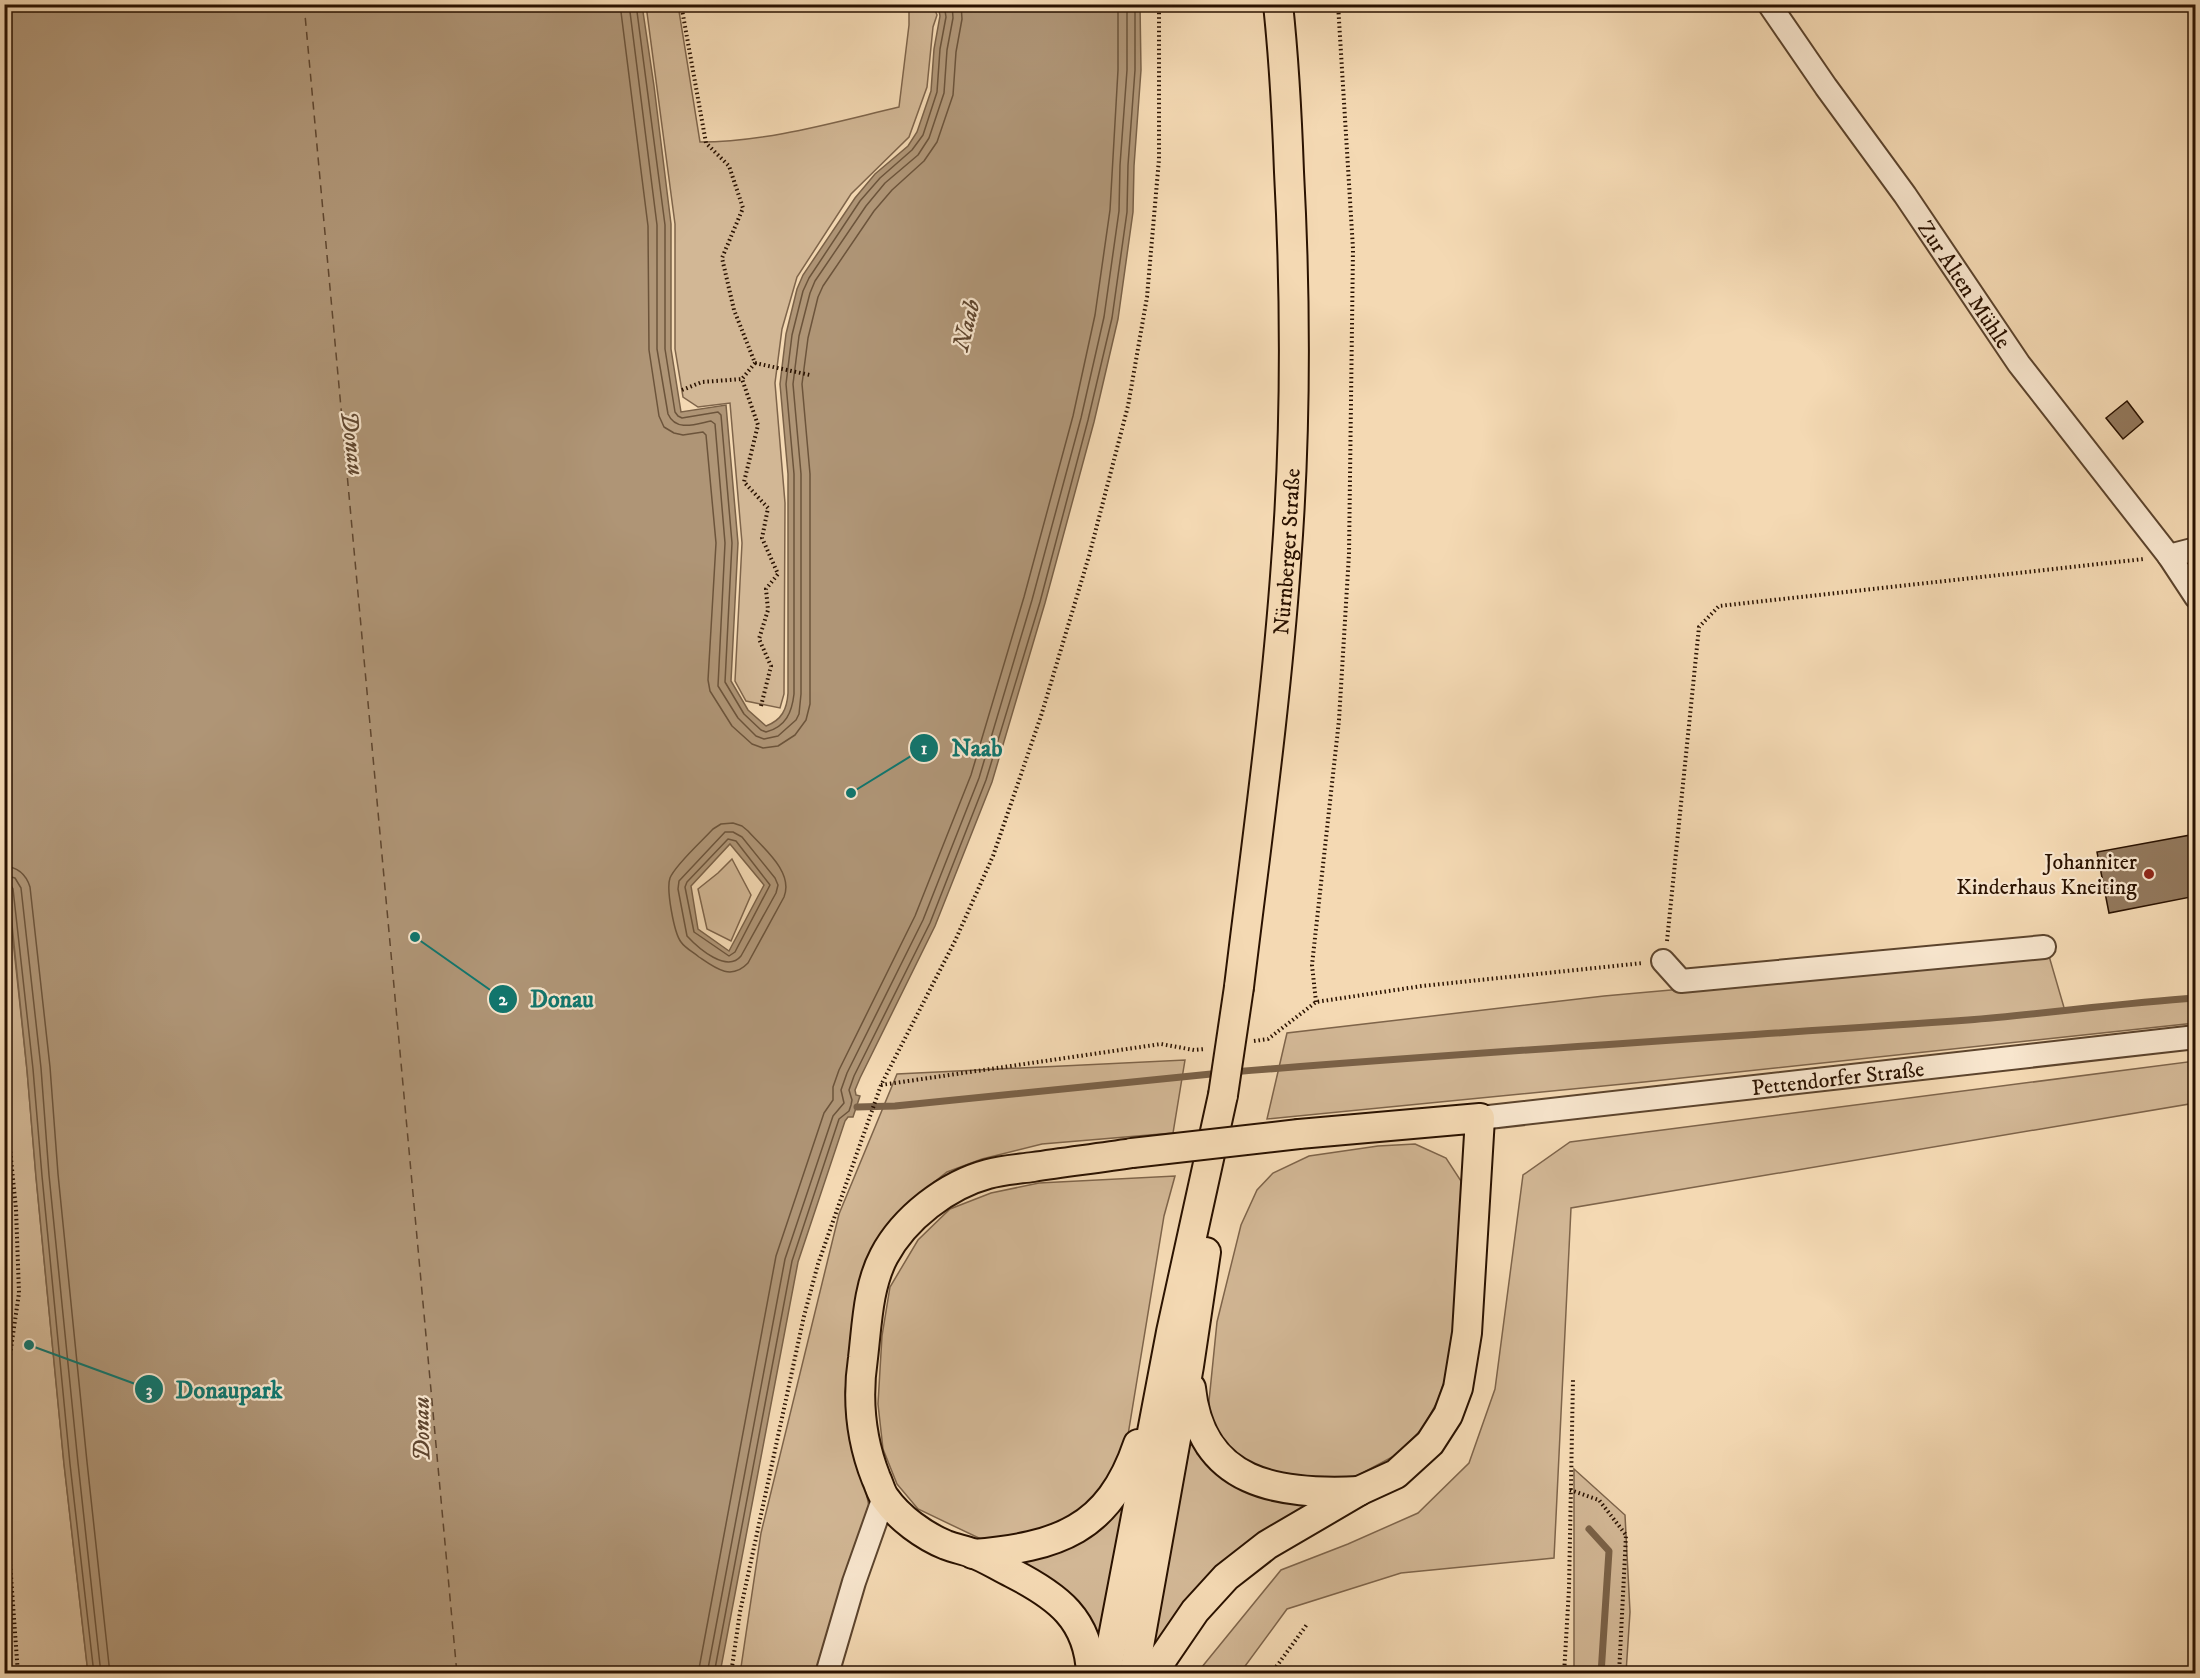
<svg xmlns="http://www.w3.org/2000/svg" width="2200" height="1678" font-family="'IM FELL DW Pica',serif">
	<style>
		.green { fill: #d2b795; stroke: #7e644a; stroke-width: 1.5 }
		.water { fill: #af9576; stroke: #7a6147; stroke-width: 1.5; fill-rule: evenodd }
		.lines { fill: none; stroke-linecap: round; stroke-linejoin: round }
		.shore { stroke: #6c543b; stroke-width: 1.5 }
		.stream { stroke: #7a6147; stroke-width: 7 }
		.ferry { stroke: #5f462f; stroke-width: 1.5; stroke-dasharray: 8 6; stroke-linecap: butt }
		.building { fill: #93795d; stroke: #2a1200; stroke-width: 1.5 }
		.minor-casing { stroke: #5c442d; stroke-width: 26 }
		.major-casing { stroke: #2a1200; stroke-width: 32 }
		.path { stroke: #2a1200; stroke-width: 4; stroke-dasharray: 1.5 3; stroke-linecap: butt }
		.minor { stroke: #f8e6ce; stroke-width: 22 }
		.major { stroke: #f4d9b3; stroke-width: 28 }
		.major-bridge-casing { stroke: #2a1200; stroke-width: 32; stroke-linecap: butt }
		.major-bridge { stroke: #f4d9b3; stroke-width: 28 }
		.poi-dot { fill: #8f2418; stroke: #f8e6ce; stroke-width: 2 }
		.labels { text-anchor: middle; stroke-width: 4.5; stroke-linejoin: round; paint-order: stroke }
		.street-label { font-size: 22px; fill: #2a1200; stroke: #f8e6ce }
		.poi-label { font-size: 22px; fill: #2a1200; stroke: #f8e6ce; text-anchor: end }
		.water-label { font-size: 24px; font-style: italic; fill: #5f462f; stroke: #f8e6ce }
		.leader { fill: none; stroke: #0f766e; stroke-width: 2 }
		.callout-dot { fill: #0f766e; stroke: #f8e6ce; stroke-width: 2 }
		.mark-label { font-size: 18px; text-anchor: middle; font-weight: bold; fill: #fff }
		.callout-label { font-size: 24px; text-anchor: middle; font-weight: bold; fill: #0f766e; stroke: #f8e6ce; stroke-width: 4.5; stroke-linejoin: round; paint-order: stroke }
	</style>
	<rect width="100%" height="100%" fill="#f4d9b3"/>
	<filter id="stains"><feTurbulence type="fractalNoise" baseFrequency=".00333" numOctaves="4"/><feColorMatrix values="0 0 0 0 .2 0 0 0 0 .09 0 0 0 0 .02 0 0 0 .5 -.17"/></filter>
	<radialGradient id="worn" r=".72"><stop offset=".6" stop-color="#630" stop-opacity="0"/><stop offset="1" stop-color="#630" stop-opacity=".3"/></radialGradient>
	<g class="green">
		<path d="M646 5H678L700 142C767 142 835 122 899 107L909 25V5H933L937 15 933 27 927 87 909 137 851 194 797 277 782 329 775 383 785 503 784 694 780 708 746 701 735 681 742 543 730 403 698 407 683 397 675 349V224Z"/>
		<polygon points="4,857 27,1070 36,1177 64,1464 88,1673 5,1673"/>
		<polygon points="732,859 751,895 731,941 707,929 698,889 718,873"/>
		<polygon points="2049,956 2065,1011 2150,1001 2195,998 2195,1023 1644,1082 1267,1119 1287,1033 1604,996"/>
		<polygon points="1185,1060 1173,1133 1042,1144 982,1159 947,1172 909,1202 856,1303 845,1392 869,1506 828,1673 740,1674 761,1533 839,1214 897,1074"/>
		<polygon points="2195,1061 2195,1103 1571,1208 1554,1558 1401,1573 1287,1609 1240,1673 1197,1673 1281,1570 1348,1544 1418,1513 1469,1463 1495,1389 1523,1175 1570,1142"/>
		<polygon points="1415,1144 1446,1158 1461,1181 1463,1221 1452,1358 1438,1400 1423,1428 1396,1455 1355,1477 1314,1480 1262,1474 1235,1457 1211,1429 1209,1401 1217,1322 1241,1225 1257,1190 1273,1173 1309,1156 1378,1146"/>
		<polygon points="1175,1176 1164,1216 1125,1453 1110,1481 1079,1512 1053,1531 983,1540 918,1509 897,1484 883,1449 878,1404 882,1336 890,1287 918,1240 950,1209 991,1193 1039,1183"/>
		<polygon points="1190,1445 1196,1446 1197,1454 1223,1477 1315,1505 1160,1645 1152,1645"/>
		<polygon points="1574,1469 1625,1515 1630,1612 1626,1673 1574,1673"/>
		<polygon points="1119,1501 1128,1502 1102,1637 1097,1637 1011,1559"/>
	</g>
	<path class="water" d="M4 5H642L654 86 671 224V349L681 412 726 405 738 543 731 681 748 710 766 726C782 720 787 709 788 693V474L780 384 786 334 797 289 803 275 855 198 875 174 908 146 917 132 931 91 934 49 940 16 938 5H1140L1141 70 1134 166 1133 212 1118 319 1094 422 1045 603 992 782 935 926 860 1078 855 1090 856 1095 860 1096 853 1117H848L845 1121 798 1262 720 1673H88L64 1464 36 1177 27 1070 5 857ZM730 844 764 885 729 951 698 929 691 886Z"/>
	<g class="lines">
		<g class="shore">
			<polyline points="620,4 648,226 649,350 659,416 664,427 674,433 683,435 703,432 706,435 716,543 708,680 710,691 732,726 752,744 763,748 778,746 795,735 806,720 810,704 810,474 802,384 808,338 818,297 823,286 874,211 892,190 924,161 937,142 953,95 956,52 962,19 961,4"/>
			<path d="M629 4 657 225V349L668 414C676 432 696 424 711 421L715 424 725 543 718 686 738 718 756 736 764 739 778 736 796 720 799 714 801 694V474L793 384 799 336 810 293 815 281 866 206 885 183 918 155 929 138 944 93 947 50 953 18 952 4"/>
			<path d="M636 4 665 225V349L675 412 678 416 682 418 718 412 721 415 732 543 725 682 744 714 761 730 766 732C786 727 792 712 794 694V474L786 384 792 335 803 291 809 278 860 201 880 178 912 150 923 135 937 92 940 49 946 17 944 4"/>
			<path d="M733 823 742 826 748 831C763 848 794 872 784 897L748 963C731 981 715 968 699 957 693 952 685 948 681 942 674 933 666 889 670 878 675 865 703 840 713 829L721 824Z"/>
			<path d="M725 832H733L742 837 775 878 778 885 776 893 741 956C727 973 699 949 687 936L678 889 679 881Z"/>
			<polygon points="728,839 736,841 770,885 735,952 729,956 694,932 685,887 687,882"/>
			<path d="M4 866C18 867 26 874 30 887L50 1067 58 1174 87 1462 110 1674"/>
			<polyline points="4,875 15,878 21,888 41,1068 49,1175 78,1463 101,1674"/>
			<polyline points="4,883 10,884 13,889 33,1069 42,1176 70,1464 94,1674"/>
			<polyline points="698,1674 776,1256 824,1113 833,1100 833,1087 839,1070 915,916 971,775 1024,597 1073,416 1095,315 1110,210 1118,70 1118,4"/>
			<polyline points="707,1674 785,1259 833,1116 844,1103 841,1090 847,1073 923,920 979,778 1032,600 1081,418 1104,317 1119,211 1120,165 1127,70 1127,4"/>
			<polyline points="714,1674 792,1261 839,1119 849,1111 851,1105 852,1100 849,1090 854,1076 930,923 986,780 1040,602 1088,420 1112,318 1127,212 1128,165 1135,70 1135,4"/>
		</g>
		<g class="stream">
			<path d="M1232 1072C1477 1052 1723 1037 1968 1020 2044 1014 2120 1003 2196 998"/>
			<polyline points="857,1107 895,1106 1221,1073"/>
			<polyline points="1589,1529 1609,1551 1601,1674"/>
		</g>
		<polyline class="ferry" points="304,4 457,1674"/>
	</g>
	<g class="building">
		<polygon points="2127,401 2143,422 2123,439 2106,418"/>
		<polygon points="2196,834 2196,896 2109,913 2097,852"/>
	</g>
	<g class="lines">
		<defs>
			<g id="minor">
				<path id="s1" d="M1769 4 1826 87 1905 195 2019 364 2169 556 2196 597"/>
				<polyline points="2169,556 2196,549"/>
				<polyline points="1663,961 1681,981 2044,947"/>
				<path id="s2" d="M1480 1118 2196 1037"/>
				<polyline points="827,1674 854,1582 884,1497"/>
			</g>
			<g id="major">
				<path id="s3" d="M1239 987C1256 846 1276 705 1286 563 1296 433 1296 303 1289 172 1287 116 1284 60 1278 4"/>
				<path d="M1191 1388C1201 1485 1279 1495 1359 1491"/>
				<path d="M973 1554C1057 1547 1109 1530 1138 1444"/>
				<path d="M1091 1674C1089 1619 1057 1596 1012 1573 999 1567 986 1558 972 1553 963 1550 954 1548 946 1545 924 1536 899 1518 885 1498 881 1493 879 1484 876 1478 861 1440 857 1398 863 1358 867 1324 868 1286 884 1256 904 1218 947 1185 988 1174 1002 1170 1018 1169 1033 1167 1066 1162 1099 1158 1132 1153"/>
				<polyline points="1106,1674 1171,1332 1223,1095"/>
				<polyline points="1134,1674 1189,1366 1206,1252"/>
				<polyline points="1152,1674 1195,1611 1226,1577 1267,1545 1361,1490 1396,1474 1430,1443 1448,1415 1458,1388 1467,1333 1480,1118 1299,1134"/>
			</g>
		</defs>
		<use href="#minor" class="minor-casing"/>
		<use href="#major" class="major-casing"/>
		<g class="path">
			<polyline points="681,4 706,143 729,166 743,208 722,258 734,310 755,363 742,379 758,425 744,482 768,508 762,538 778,574 766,589 768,610 759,639 771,666 761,706"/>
			<polyline points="755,363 810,375"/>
			<polyline points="682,390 702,382 742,379"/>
			<polyline points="1667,941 1699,627 1719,606 2144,559"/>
			<polyline points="1316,1002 1312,965 1339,720 1349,554 1353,249 1338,4"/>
			<polyline points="1254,1041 1268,1039 1316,1002 1422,986 1643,963"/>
			<polyline points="881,1085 1161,1044 1194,1050 1205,1049"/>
			<polyline points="4,1089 16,1209 19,1293 8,1369 4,1412"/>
			<polyline points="4,1479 18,1674"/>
			<polyline points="1570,1490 1599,1500 1626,1535 1619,1674"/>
			<polyline points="731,1674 740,1612 804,1316 818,1264 881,1085 955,941 993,856 1041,716 1089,556 1128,406 1147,297 1159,159 1159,4"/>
			<polyline points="1271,1674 1308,1623"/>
			<polyline points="1564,1674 1569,1589 1573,1379"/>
		</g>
		<use href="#minor" class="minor"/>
		<use href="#major" class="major"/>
		<defs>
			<g id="major-bridge">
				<polyline points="1223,1095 1239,987"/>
				<polyline points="1132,1153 1299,1134"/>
			</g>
		</defs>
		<use href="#major-bridge" class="major-bridge-casing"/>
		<use href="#major-bridge" class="major-bridge"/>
	</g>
	<circle class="poi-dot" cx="2149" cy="874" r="6"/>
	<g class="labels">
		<g class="street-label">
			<text dy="8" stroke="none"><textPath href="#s1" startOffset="342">Zur Alten Mühle</textPath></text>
			<text dy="8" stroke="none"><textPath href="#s3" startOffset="438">Nürnberger Straße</textPath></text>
			<text dy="8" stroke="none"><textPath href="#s2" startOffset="360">Pettendorfer Straße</textPath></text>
		</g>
		<g class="poi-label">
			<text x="2137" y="869">Johanniter<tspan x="2137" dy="25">Kinderhaus Kneiting</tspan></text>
		</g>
		<g class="water-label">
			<text transform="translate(966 325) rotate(-76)" y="8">Naab</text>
			<text transform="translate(353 443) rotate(83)" y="8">Donau</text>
			<text transform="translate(421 1429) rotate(-91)" y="8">Donau</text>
		</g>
	</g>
	<path class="leader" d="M851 793L924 748M415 937L503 999M29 1345L149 1389"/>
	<g class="callout-dot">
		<circle cx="851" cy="793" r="6"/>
		<circle cx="415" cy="937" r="6"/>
		<circle cx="29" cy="1345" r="6"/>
		<circle cx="924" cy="748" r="15"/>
		<circle cx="503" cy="999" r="15"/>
		<circle cx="149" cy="1389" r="15"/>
	</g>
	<g class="mark-label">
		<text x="924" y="754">1</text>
		<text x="503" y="1005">2</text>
		<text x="149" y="1396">3</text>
	</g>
	<g class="callout-label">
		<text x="977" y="756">Naab</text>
		<text x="562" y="1007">Donau</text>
		<text x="229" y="1398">Donaupark</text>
	</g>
	<rect width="2200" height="1678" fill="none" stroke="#f4d9b3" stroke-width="24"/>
	<rect x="6" y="6" width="2188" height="1666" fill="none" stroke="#2a1200" stroke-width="3"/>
	<rect x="12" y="12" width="2176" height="1654" fill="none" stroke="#2a1200" stroke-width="1.5"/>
	<rect width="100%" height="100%" filter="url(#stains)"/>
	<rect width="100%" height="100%" fill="url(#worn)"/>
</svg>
